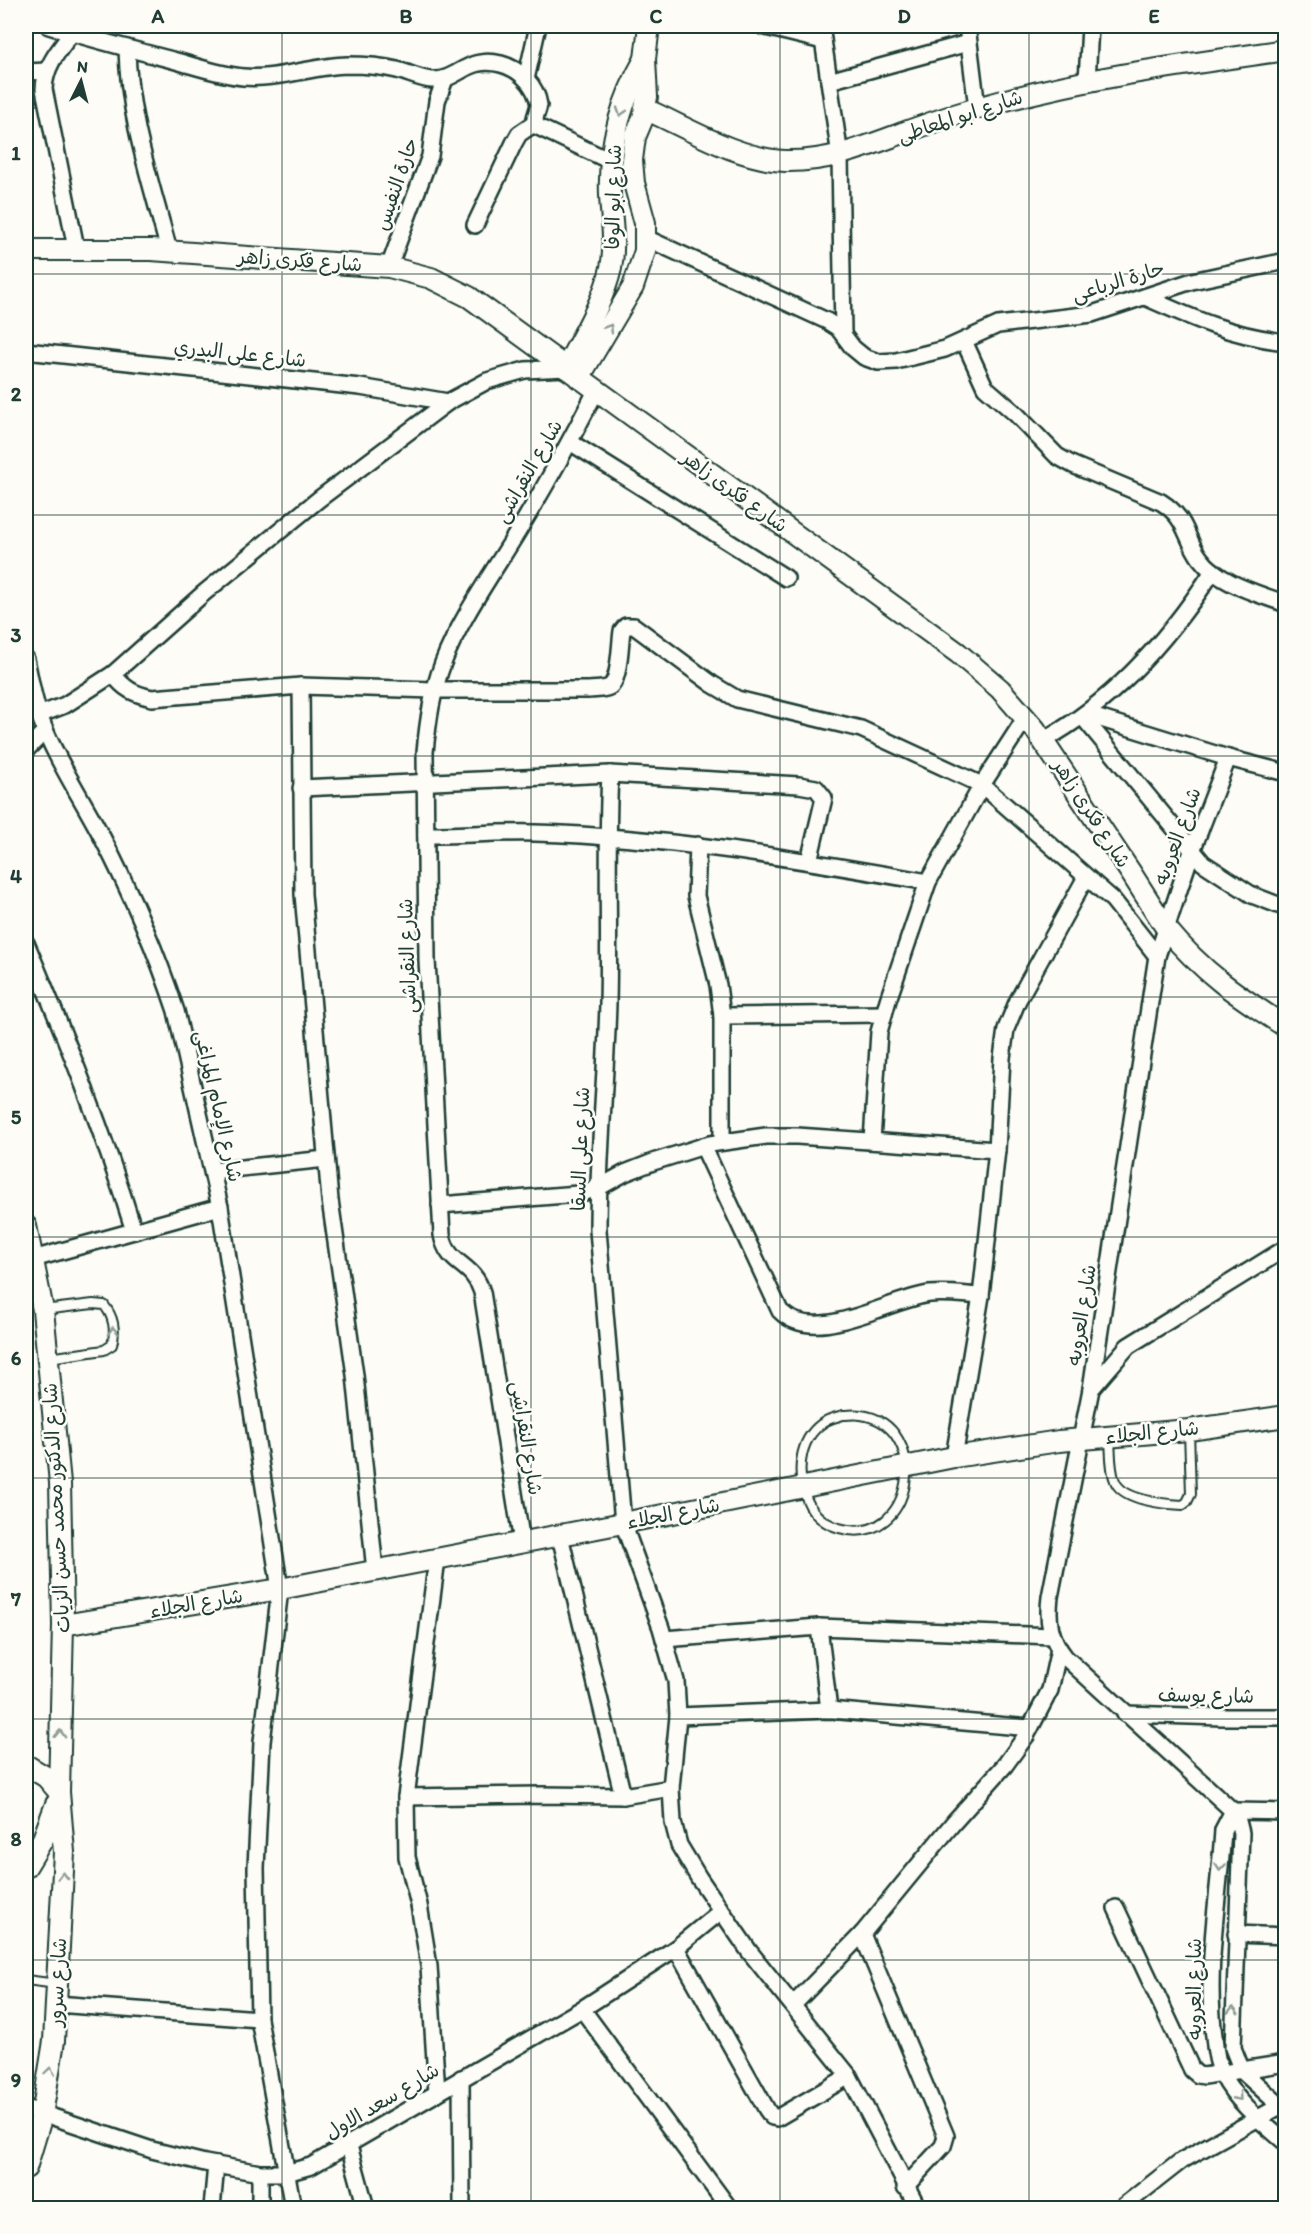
<svg xmlns="http://www.w3.org/2000/svg" width="1311" height="2234" font-family="Itim,'Playpen Sans Arabic',sans-serif">
	<style>
		.lines { fill: none; stroke-linecap: round; stroke-linejoin: round }
		.service-casing { stroke: #1f3d34; stroke-width: 12 }
		.minor-casing { stroke: #1f3d34; stroke-width: 20 }
		.tertiary-casing { stroke: #1f3d34; stroke-width: 24 }
		.service { stroke: #fdfcf7; stroke-width: 8 }
		.minor { stroke: #fdfcf7; stroke-width: 15 }
		.tertiary { stroke: #fdfcf7; stroke-width: 20 }
		.oneway { stroke: #8e9c96 }
		.grid { fill: none; stroke: #1f3d34; stroke-width: 1.5; stroke-opacity: 0.55 }
		.labels { text-anchor: middle; stroke-width: 5; stroke-linejoin: round; paint-order: stroke }
		.street-label { font-size: 20px; fill: #1f3d34; stroke: #fdfcf7 }
		.neatline { fill: none; stroke: #1f3d34; stroke-width: 2 }
		.grid-label { font-size: 20px; text-anchor: middle; font-weight: bold; fill: #1f3d34 }
	</style>
	<rect width="100%" height="100%" fill="#fdfcf7"/>
	<filter id="ink" filterUnits="userSpaceOnUse"><feTurbulence type="fractalNoise" baseFrequency=".0167" numOctaves="2"/><feDisplacementMap in="SourceGraphic" scale="12" xChannelSelector="R" yChannelSelector="G"/><feConvolveMatrix kernelMatrix="1 2 1 2 8 2 1 2 1" color-interpolation-filters="sRGB"/></filter>
	<g filter="url(#ink)">
		<g class="lines">
			<defs>
				<g id="service">
					<path d="M43 1310 93 1304 104 1305C114 1317 116 1330 112 1345L104 1350 49 1358"/>
					<path d="M843 1415C849 1415 855 1414 861 1415 933 1425 914 1550 839 1528 822 1523 810 1511 805 1494 796 1469 800 1436 826 1421 831 1418 837 1417 843 1415Z"/>
					<path d="M1110 1439C1111 1452 1110 1469 1115 1481 1122 1500 1164 1504 1183 1505L1187 1502 1191 1494 1189 1431"/>
					<polyline points="26,1980 57,1984"/>
				</g>
				<g id="minor">
					<path d="M49 26C91 39 134 50 176 61 198 67 221 75 243 77 279 80 312 66 347 65 364 65 381 66 397 70 409 73 420 79 432 80 457 82 467 55 501 64 520 69 536 85 539 105L535 118 536 126 610 161"/>
					<polyline points="762,26 823,41"/>
					<polyline points="821,26 840,156 843,333"/>
					<polyline points="967,26 977,108"/>
					<path d="M72 33C58 51 45 66 44 89L76 248"/>
					<path d="M127 48C128 117 152 185 169 251"/>
					<polyline points="26,72 47,71"/>
					<polyline points="526,79 538,26"/>
					<polyline points="829,81 968,43"/>
					<polyline points="1087,81 1090,26"/>
					<polyline points="475,225 514,143 519,134 535,123"/>
					<polyline points="646,238 827,321 838,328 853,348 864,357 878,362 896,361 945,349 998,325 1092,314 1192,281 1286,261"/>
					<polyline points="389,267 430,156 437,101 445,79"/>
					<path d="M1145 297C1194 319 1232 336 1286 342"/>
					<path d="M964 341 985 387 1016 414 1057 456 1073 465 1161 502C1188 519 1184 536 1200 558 1219 584 1257 593 1286 604"/>
					<polyline points="26,351 360,387 448,402"/>
					<polyline points="570,442 786,578"/>
					<path d="M26 659C30 678 33 698 40 717 54 756 81 797 101 835 130 891 156 950 176 1011L220 1207 280 1589 262 1742 256 1868 259 2019 293 2208"/>
					<path d="M113 674C124 689 134 694 152 698L301 686 434 690H589C595 689 604 690 609 687 620 682 620 642 622 631L626 626H634L712 684 737 699 861 729 982 785 1113 900 1157 956"/>
					<polyline points="301,686 303,894 330,1200 355,1375 375,1571"/>
					<polyline points="1085,714 1228,758 1286,773"/>
					<polyline points="39,715 65,705 113,674 204,593 319,499 448,402 487,381 525,370 566,368"/>
					<polyline points="1082,716 1203,863 1252,895 1286,908"/>
					<path d="M1044 740C1113 702 1170 637 1213 571"/>
					<polyline points="26,750 45,731"/>
					<path d="M1228 758 1192 851 1157 956 1091 1389 1050 1597C1047 1621 1050 1638 1065 1657L1233 1811 1237 1817 1241 1833 1233 2048 1242 2071 1286 2111"/>
					<path d="M610 774C606 851 610 926 608 1003 606 1079 598 1154 598 1230L623 1523 661 1628 676 1681 678 1716 671 1788 673 1822 679 1845 699 1878 749 1951 849 2076 918 2208"/>
					<polyline points="301,788 610,774 799,785 816,788 824,798 809,861"/>
					<path d="M426 835C462 835 499 832 535 833 668 837 798 859 928 882"/>
					<polyline points="698,845 696,896 718,985 722,1016 722,1142"/>
					<path d="M26 943C66 1038 104 1133 134 1231"/>
					<polyline points="722,1016 884,1014"/>
					<polyline points="872,1141 879,1032 888,1000 928,882 982,785 1026,717"/>
					<path d="M703 1146 780 1311C816 1347 888 1299 930 1294 946 1292 965 1295 981 1296"/>
					<polyline points="213,1171 326,1159"/>
					<polyline points="440,1205 578,1194 598,1188 625,1173 653,1162 710,1144 766,1136 797,1136 997,1150"/>
					<polyline points="33,1259 220,1207"/>
					<polyline points="1091,1389 1128,1346 1286,1248"/>
					<polyline points="954,1457 981,1296 997,1150 1002,1058 1006,1029 1018,1000 1086,877"/>
					<polyline points="560,1536 623,1796"/>
					<path d="M522 1543 482 1292C472 1261 448 1267 442 1235L427 960 425 752C428 721 432 692 443 663 461 616 497 567 523 523 549 480 573 436 596 391"/>
					<polyline points="819,1627 829,1710"/>
					<polyline points="664,1639 819,1627 1052,1636"/>
					<polyline points="1125,1714 1222,1717 1286,1717"/>
					<polyline points="678,1716 829,1710 1030,1728"/>
					<polyline points="406,1797 541,1795 623,1796 671,1788"/>
					<path d="M1233 1811 1223 1830C1219 1898 1205 1968 1214 2036 1215 2050 1217 2064 1223 2076 1237 2103 1263 2123 1286 2143"/>
					<polyline points="1233,1811 1286,1812"/>
					<polyline points="1116,1908 1192,2070 1198,2075 1204,2076 1286,2063"/>
					<polyline points="862,1934 946,2136 943,2146 905,2187"/>
					<polyline points="1236,1934 1286,1936"/>
					<polyline points="676,1948 767,2110 772,2117 777,2118 849,2076"/>
					<polyline points="56,2004 259,2019"/>
					<polyline points="793,2005 862,1934 954,1822 1005,1765 1026,1736 1050,1690 1059,1649"/>
					<polyline points="582,2009 729,2208"/>
					<polyline points="461,2078 462,2208"/>
					<polyline points="437,2093 429,1966 419,1905 407,1857 406,1797 437,1559"/>
					<polyline points="26,2108 152,2150 205,2163 260,2173 286,2173 311,2166 582,2009 676,1948 721,1911"/>
					<polyline points="349,2146 366,2208"/>
					<polyline points="260,2173 260,2208"/>
					<polyline points="212,2208 216,2165"/>
					<polyline points="1121,2208 1181,2161 1280,2106"/>
				</g>
				<g id="tertiary">
					<path d="M645 109C688 128 737 159 785 161 830 162 867 146 908 131 938 120 968 110 999 102 1093 76 1189 64 1286 50"/>
					<path d="M26 250H151L389 267 431 278 469 297 958 653 1000 689 1035 729 1131 873 1166 928C1203 973 1238 996 1286 1027"/>
					<path d="M566 368C582 336 603 303 611 268 616 243 611 219 610 195 608 146 621 101 645 59"/>
					<polyline points="579,378 633,287 645,251 645,223 634,183 632,160 635,137 643,118 647,97 645,59 649,26"/>
					<polyline points="26,1226 43,1310 60,1483 63,1625 59,1792 64,1852 54,2041 42,2115 26,2168"/>
					<polyline points="63,1625 280,1589 623,1523 954,1457 1059,1441 1189,1430 1286,1416"/>
					<polyline points="26,1765 46,1777 59,1792"/>
					<polyline points="26,1867 43,1839 56,1804"/>
				</g>
			</defs>
			<use href="#service" class="service-casing"/>
			<use href="#minor" class="minor-casing"/>
			<use href="#tertiary" class="tertiary-casing"/>
			<use href="#service" class="service"/>
			<use href="#minor" class="minor"/>
			<use href="#tertiary" class="tertiary"/>
		</g>
		<defs><path id="oneway-chevron" d="M-2-3.5L2.5 0L-2 3.5" fill="none" stroke-width="1.6" stroke-linecap="round" stroke-linejoin="round" transform="scale(1.5)"/></defs>
		<g class="oneway">
			<use href="#oneway-chevron" transform="translate(621 112) rotate(108)"/>
			<use href="#oneway-chevron" transform="translate(609 328) rotate(-59)"/>
			<use href="#oneway-chevron" transform="translate(113 1331) rotate(-92)"/>
			<use href="#oneway-chevron" transform="translate(60 1734) rotate(-88)"/>
			<use href="#oneway-chevron" transform="translate(1220 1867) rotate(95)"/>
			<use href="#oneway-chevron" transform="translate(63 1876) rotate(-89)"/>
			<use href="#oneway-chevron" transform="translate(1233 2010) rotate(-88)"/>
			<use href="#oneway-chevron" transform="translate(50 2071) rotate(-82)"/>
			<use href="#oneway-chevron" transform="translate(1238 2097) rotate(49)"/>
		</g>
	</g>
	<path class="grid" d="M282 26V2208M531 26V2208M780 26V2208M1029 26V2208M26 274H1286M26 515H1286M26 756H1286M26 997H1286M26 1237H1286M26 1478H1286M26 1719H1286M26 1960H1286"/>
	<g class="labels">
		<g class="street-label">
			<text transform="translate(960 116) rotate(-18)" y="7">شارع ابو المعاطى</text>
			<text transform="translate(396 184) rotate(-71)" y="7">حارة النفيس</text>
			<text transform="translate(613 197) rotate(-89)" y="7">شارع ابو الوفا</text>
			<text transform="translate(300 260) rotate(4)" y="7">شارع فكرى زاهر</text>
			<text transform="translate(1118 281) rotate(-17)" y="7">حارة الرباعى</text>
			<text transform="translate(240 353) rotate(6)" y="7">شارع على البدري</text>
			<text transform="translate(528 471) rotate(-60)" y="7">شارع النقراشى</text>
			<text transform="translate(735 491) rotate(36)" y="7">شارع فكرى زاهر</text>
			<text transform="translate(1092 813) rotate(57)" y="7">شارع فكرى زاهر</text>
			<text transform="translate(1177 836) rotate(-70)" y="7">شارع العروبه</text>
			<text transform="translate(407 956) rotate(-92)" y="7">شارع النقراشى</text>
			<text transform="translate(219 1106) rotate(77)" y="7">شارع الإمام المراغى</text>
			<text transform="translate(580 1149) rotate(-88)" y="7">شارع على السقا</text>
			<text transform="translate(1081 1315) rotate(-81)" y="7">شارع العروبه</text>
			<text transform="translate(1152 1432) rotate(-6)" y="7">شارع الجلاء</text>
			<text transform="translate(527 1438) rotate(81)" y="7">شارع النقراشى</text>
			<text transform="translate(56 1508) rotate(-93)" y="7">شارع الدكتور محمد حسن الزيات</text>
			<text transform="translate(673 1513) rotate(-11)" y="7">شارع الجلاء</text>
			<text transform="translate(196 1603) rotate(-10)" y="7">شارع الجلاء</text>
			<text transform="translate(1206 1695) rotate(1)" y="7">شارع يوسف</text>
			<text transform="translate(57 1982) rotate(-87)" y="7">شارع سرور</text>
			<text transform="translate(1194 1989) rotate(-90)" y="7">شارع العروبه</text>
			<text transform="translate(382 2101) rotate(-31)" y="7">شارع سعد الاول</text>
		</g>
	</g>
	<rect width="1311" height="2234" fill="none" stroke="#fdfcf7" stroke-width="66"/>
	<g transform="translate(81 81) rotate(6)" stroke="#fdfcf7" stroke-width="4.5" paint-order="stroke">
	<path d="M0-4.5L10 22L0 15L-10 22Z" fill="#1f3d34"/>
	<text y="-9" font-size="16" font-weight="bold" text-anchor="middle" fill="#1f3d34">N</text>
	</g>
	<rect x="33" y="33" width="1245" height="2168" class="neatline"/>
	<g class="grid-label">
		<text x="158" y="23">A</text>
		<text x="406" y="23">B</text>
		<text x="656" y="23">C</text>
		<text x="904" y="23">D</text>
		<text x="1154" y="23">E</text>
		<text x="16" y="160">1</text>
		<text x="16" y="401">2</text>
		<text x="16" y="642">3</text>
		<text x="16" y="883">4</text>
		<text x="16" y="1124">5</text>
		<text x="16" y="1365">6</text>
		<text x="16" y="1606">7</text>
		<text x="16" y="1846">8</text>
		<text x="16" y="2087">9</text>
	</g>
</svg>
